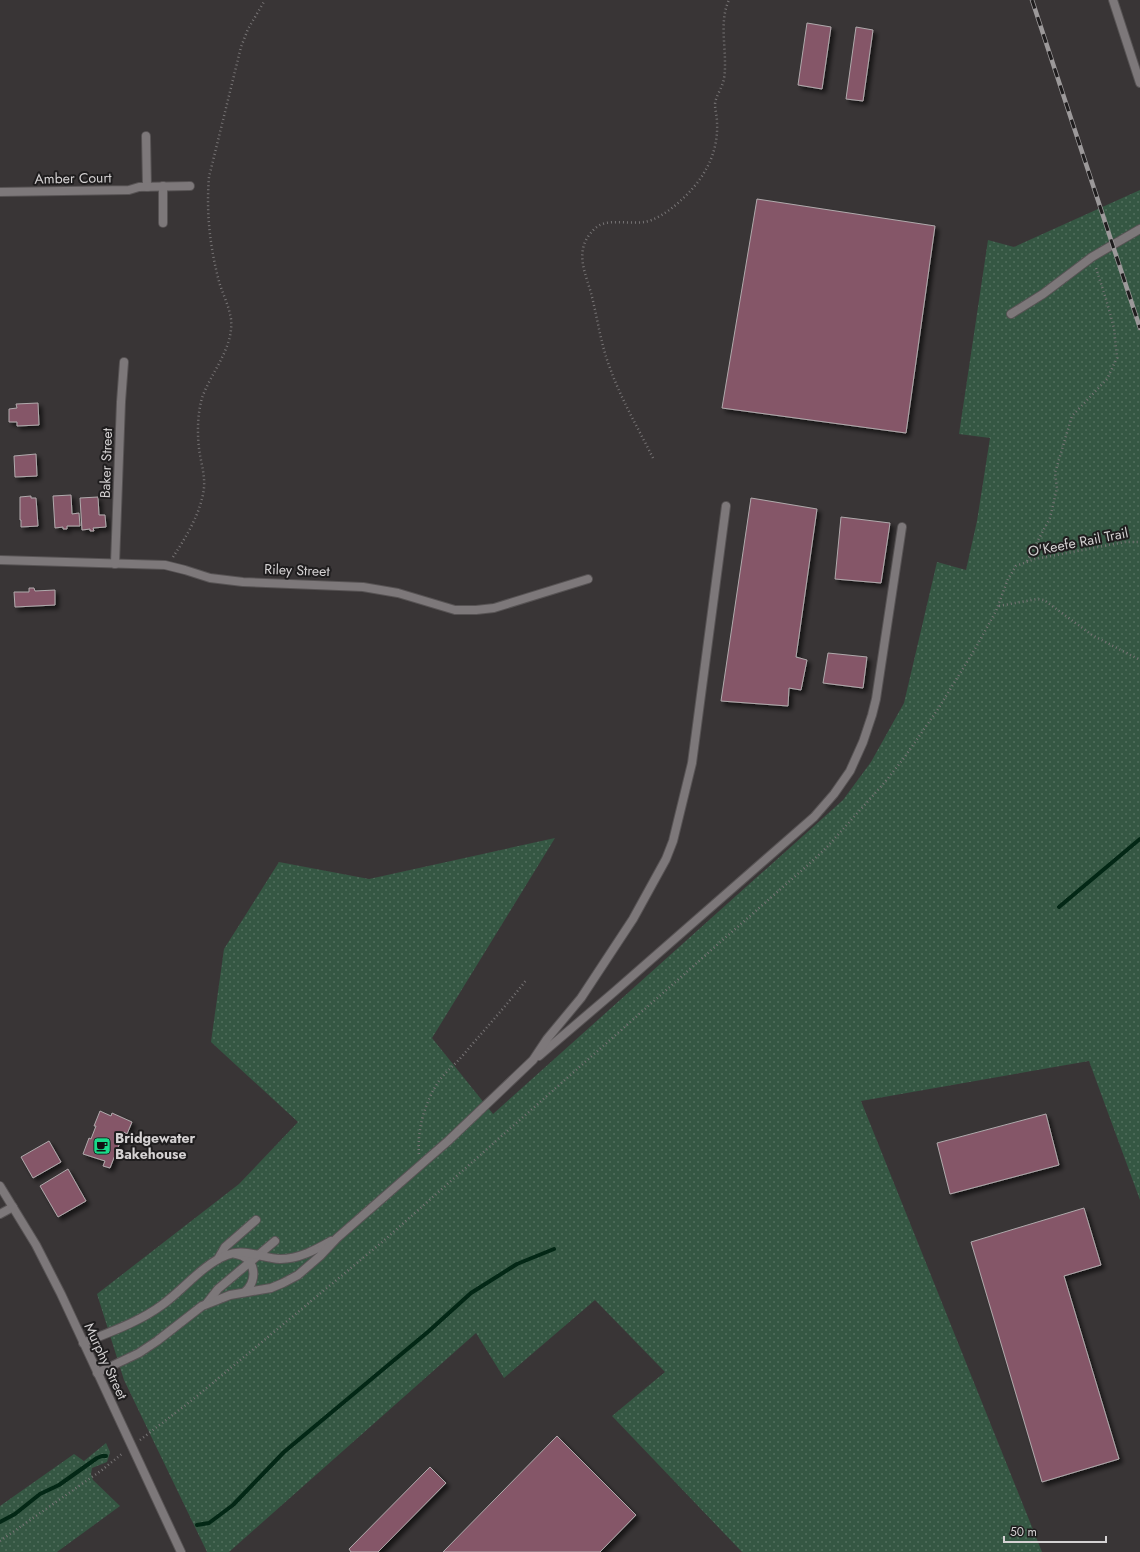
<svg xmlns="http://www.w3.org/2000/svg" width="1140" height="1552" font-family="Jost,sans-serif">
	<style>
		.green { fill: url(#green-dots) }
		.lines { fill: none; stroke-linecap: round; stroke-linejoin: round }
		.stream { stroke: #032715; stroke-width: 4 }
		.building { fill: #855668; stroke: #b0aaac; filter: url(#shadow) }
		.service-casing { stroke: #575354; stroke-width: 10 }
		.minor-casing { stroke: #575354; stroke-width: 10 }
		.tertiary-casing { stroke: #575354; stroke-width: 10 }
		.path { stroke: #777475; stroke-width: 2.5; stroke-dasharray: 1 3; stroke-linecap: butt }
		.service { stroke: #7d787a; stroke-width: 8 }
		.minor { stroke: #7d787a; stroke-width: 8 }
		.tertiary { stroke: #7d787a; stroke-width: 8 }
		.rail-casing { stroke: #9c999a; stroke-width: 4.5 }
		.rail { stroke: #1f1d1e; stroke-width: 3; stroke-dasharray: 9; stroke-linecap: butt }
		.labels { text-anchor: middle; stroke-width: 4; stroke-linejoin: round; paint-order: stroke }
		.street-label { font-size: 14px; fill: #d5d2d3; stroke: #1f1d1e }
		.poi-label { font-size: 14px; font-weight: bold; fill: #d5d2d3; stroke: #1f1d1e; text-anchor: start }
	</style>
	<defs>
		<pattern id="green-dots" width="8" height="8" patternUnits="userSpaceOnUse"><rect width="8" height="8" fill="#355743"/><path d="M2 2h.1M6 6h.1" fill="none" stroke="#516e5d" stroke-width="1.8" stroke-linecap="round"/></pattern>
		<filter id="shadow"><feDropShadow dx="3.5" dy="3.5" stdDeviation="2" flood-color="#0009"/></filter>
	</defs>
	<rect width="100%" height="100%" fill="#393536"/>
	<g class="green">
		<polygon points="1140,190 1140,1200 1089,1061 861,1101 1042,1552 742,1552 612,1416 665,1372 595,1300 504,1378 476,1333 229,1552 207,1552 124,1380 97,1294 239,1184 298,1122 211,1042 224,949 279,862 369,879 555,838 432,1038 493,1114 843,800 871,762 904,703 937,562 966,570 977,521 990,438 959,434 988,240 1014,247"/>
		<polygon points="106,1443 110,1452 107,1462 92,1468 91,1474 93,1480 120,1506 57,1552 0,1552 0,1506 74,1454 84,1461"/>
	</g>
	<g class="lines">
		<g class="stream">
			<polyline points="1059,907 1140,839"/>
			<polyline points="0,1522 15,1514 40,1494 59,1485 97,1458 102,1456 106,1456"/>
			<polyline points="197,1525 209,1523 233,1505 284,1452 429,1331 471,1293 517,1264 554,1249"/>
		</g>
	</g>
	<g class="building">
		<polygon points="807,23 831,27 822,89 798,85"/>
		<polygon points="856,27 873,30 863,101 846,99"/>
		<polygon points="757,199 935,226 906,433 722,408"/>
		<polygon points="38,403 39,425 17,426 17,422 9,422 9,409 17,408 16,404"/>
		<polygon points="36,454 37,476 15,477 14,456"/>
		<polygon points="71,495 72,514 79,513 80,526 67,526 67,529 63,529 63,527 55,528 53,496"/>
		<polygon points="31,496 31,498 36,498 38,526 21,527 21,520 20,520 20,497"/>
		<polygon points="98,497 99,515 105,515 106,527 93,528 94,531 90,531 90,529 82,530 80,498"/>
		<polygon points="751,498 817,509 796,657 807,660 801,690 789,688 788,706 721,701"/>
		<polygon points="841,517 890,523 881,583 835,579"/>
		<polygon points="29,588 34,588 35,591 55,590 55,605 15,607 14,592 29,592"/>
		<polygon points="828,653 867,657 863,688 823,683"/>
		<polygon points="100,1111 111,1116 112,1113 132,1122 127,1134 124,1132 110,1168 103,1166 105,1161 83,1154 89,1138 91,1139 96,1126 94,1126"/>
		<polygon points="1046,1114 1059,1165 950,1194 937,1143"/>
		<polygon points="49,1141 61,1162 33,1178 21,1157"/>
		<polygon points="68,1169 86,1201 58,1217 40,1186"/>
		<polygon points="1084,1208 1101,1265 1064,1276 1119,1459 1042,1482 971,1242"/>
		<polygon points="557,1436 636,1515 600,1552 443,1552"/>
		<polygon points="430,1467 446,1483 378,1552 351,1552 349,1549"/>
	</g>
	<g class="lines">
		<defs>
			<g id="service">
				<polyline points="163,186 163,223"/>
				<polyline points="1011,314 1043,294 1092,257 1140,229"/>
				<polyline points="539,1056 614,992 814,817 834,794 850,771 863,742 872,715 876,699 902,527"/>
				<polyline points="0,1214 13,1207"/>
				<path d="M236 1254C255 1257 259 1279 245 1292"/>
				<polyline points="218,1259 225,1247 256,1220"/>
				<polyline points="207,1303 218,1289 275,1241"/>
				<path d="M83 1343C110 1332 139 1322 162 1305 183 1290 203 1264 227 1255 245 1248 262 1258 280 1259 299 1259 315 1250 331 1241"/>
				<polyline points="97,1373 139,1353 157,1341 202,1306 230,1295 271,1288 283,1283 298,1275 320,1256 337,1238 448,1141 533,1060 547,1039 581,998 633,919 666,859 673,841 692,763 726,506"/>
			</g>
			<g id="minor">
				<polyline points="1113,0 1140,83"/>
				<polyline points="146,136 147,187"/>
				<polyline points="0,192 129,190 139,187 190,186"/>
				<polyline points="0,560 165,565 185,570 210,578 243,582 363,587 398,593 455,610 476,610 494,608 588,579"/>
				<polyline points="115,564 121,402 124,362"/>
			</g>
			<polyline id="tertiary" points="0,1186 36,1245 61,1294 181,1552"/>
		</defs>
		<use href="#service" class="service-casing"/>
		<use href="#minor" class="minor-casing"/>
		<use href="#tertiary" class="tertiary-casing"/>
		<g class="path">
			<path d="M653 458C638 428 621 399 610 368 601 345 598 321 592 297 587 276 574 254 590 234 593 230 597 226 602 224 615 220 630 224 644 222 665 219 695 190 705 171 714 156 718 139 717 122 717 116 715 110 715 104 716 95 723 87 724 78 725 73 725 68 725 63 725 42 720 19 729 0"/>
			<path d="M173 557C186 537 201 513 204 488 205 477 202 466 200 455 197 437 197 416 202 398 211 372 234 348 231 319 229 307 224 296 220 285 210 249 206 213 209 177L241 47 248 29 265 0"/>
			<polyline points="1027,561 1050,518 1057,488 1055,473 1072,416 1107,379 1117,358 1114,328 1106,299 1096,268"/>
			<polyline points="999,606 1037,599 1044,600 1092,635 1140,660"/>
			<path d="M419 1154C417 1130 425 1101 439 1081 446 1071 456 1064 464 1054 485 1029 507 1005 527 979"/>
			<polyline points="140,1440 191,1401 381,1243 725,938 808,865 828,846 885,782 904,758 938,709 975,649 996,611 1008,579 1016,566 1035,559 1125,542 1140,542"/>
			<polyline points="0,1541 102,1470 123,1453"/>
		</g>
		<use href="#service" class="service"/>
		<use href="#minor" class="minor"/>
		<use href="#tertiary" class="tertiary"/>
		<defs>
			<polyline id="rail" points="1032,0 1140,328"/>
		</defs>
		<use href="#rail" class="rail-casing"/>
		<use href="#rail" class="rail"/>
	</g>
	<defs>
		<symbol id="cafe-square" viewBox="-11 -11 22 22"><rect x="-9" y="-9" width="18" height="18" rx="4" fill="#19d989" stroke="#1f1d1e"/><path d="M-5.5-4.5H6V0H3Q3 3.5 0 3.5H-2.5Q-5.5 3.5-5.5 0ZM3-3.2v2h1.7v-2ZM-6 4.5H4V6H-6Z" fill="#111"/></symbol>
	</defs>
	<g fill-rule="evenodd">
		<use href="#cafe-square" x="92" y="1136" width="20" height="20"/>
	</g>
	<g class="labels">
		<g class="street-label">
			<text transform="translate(73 178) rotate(-1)" y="5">Amber Court</text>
			<text transform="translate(106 463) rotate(-88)" y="5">Baker Street</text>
			<text transform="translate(1078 542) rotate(-11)" y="5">O'Keefe Rail Trail</text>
			<text transform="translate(297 570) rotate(2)" y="5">Riley Street</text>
			<text transform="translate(106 1361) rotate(65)" y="5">Murphy Street</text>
		</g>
		<g class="poi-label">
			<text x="115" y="1143">Bridgewater<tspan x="115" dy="16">Bakehouse</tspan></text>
		</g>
	</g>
	<path d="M1004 1536v6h102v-6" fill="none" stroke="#d5d2d3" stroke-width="2"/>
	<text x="1010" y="1536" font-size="12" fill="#d5d2d3" stroke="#1f1d1e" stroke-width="3" paint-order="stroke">50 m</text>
</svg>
